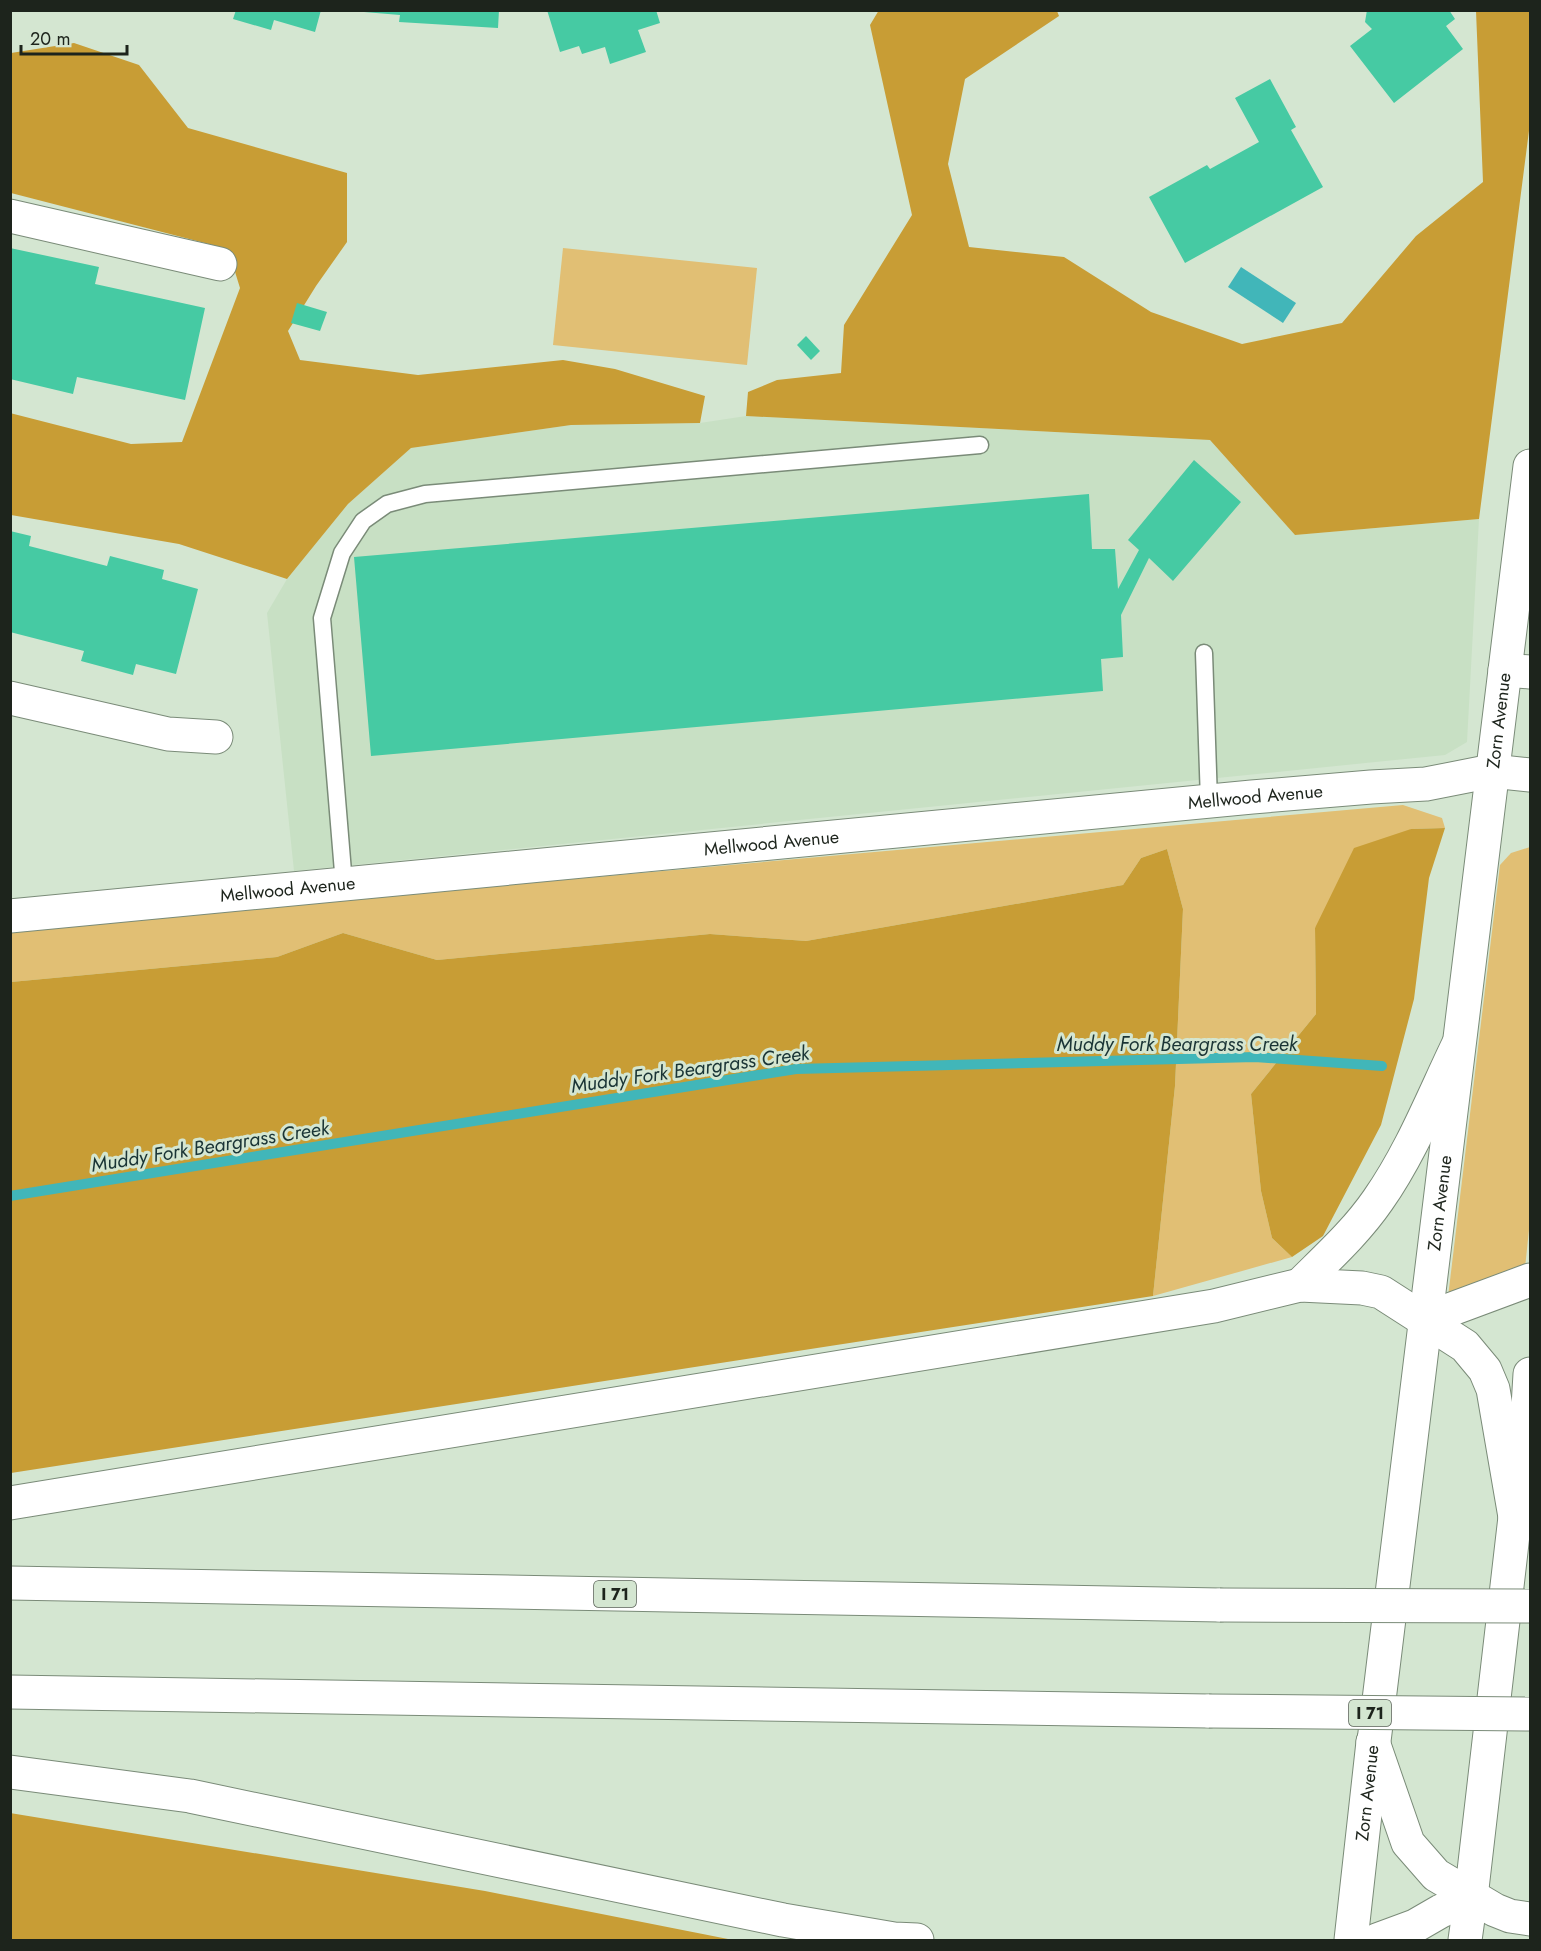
<svg xmlns="http://www.w3.org/2000/svg" width="1541" height="1951" font-family="Jost,sans-serif">
	<style>
		.built { fill: #c8e0c4 }
		.green { fill: #e1bf74 }
		.forest { fill: #c89d35 }
		.water { fill: #41b6b9 }
		.lines { fill: none; stroke-linecap: round; stroke-linejoin: round }
		.stream { stroke: #41b6b9; stroke-width: 10 }
		.building { fill: #46caa3 }
		.service-casing { stroke: #7a8b78; stroke-width: 19 }
		.minor-casing { stroke: #7a8b78; stroke-width: 35 }
		.tertiary-casing { stroke: #7a8b78; stroke-width: 35 }
		.secondary-casing { stroke: #7a8b78; stroke-width: 35 }
		.motorway-casing { stroke: #7a8b78; stroke-width: 35 }
		.service { stroke: #fff; stroke-width: 16 }
		.minor { stroke: #fff; stroke-width: 33 }
		.tertiary { stroke: #fff; stroke-width: 33 }
		.secondary { stroke: #fff; stroke-width: 33 }
		.motorway { stroke: #fff; stroke-width: 33 }
		.motorway-bridge-casing { stroke: #7a8b78; stroke-width: 35; stroke-linecap: butt }
		.motorway-bridge { stroke: #fff; stroke-width: 33 }
		.labels { text-anchor: middle; stroke-width: 6; stroke-linejoin: round; paint-order: stroke }
		.shield { fill: #d4e6d1; stroke: #545e52; stroke-width: 1.5 }
		.shield-label { font-size: 16px; font-weight: bold; fill: #1d241c }
		.street-label { font-size: 18px; fill: #1d241c; stroke: #d4e6d1 }
		.water-label { font-size: 20px; font-style: italic; fill: #1a3435; stroke: #d4e6d1 }
	</style>
	<rect width="100%" height="100%" fill="#d4e6d1"/>
	<polygon class="built" points="746,416 1210,440 1295,535 1479,519 1467,742 1445,755 294,871 267,613 287,579 348,504 411,448 571,425 700,423"/>
	<g class="green">
		<polygon points="563,248 757,268 747,365 553,345"/>
		<polygon points="1403,805 1442,818 1445,828 1411,829 1315,928 1316,1014 1251,1094 1261,1191 1272,1238 1292,1257 1153,1296 1175,1086 1183,909 1167,849 1141,858 1123,885 806,941 710,934 437,960 343,933 277,957 11,982 11,929"/>
		<polygon points="1530,847 1530,1220 1525,1268 1448,1297 1500,865 1511,853"/>
	</g>
	<g class="forest">
		<polygon points="879,10 1057,11 1059,16 965,79 948,164 969,247 1064,257 1151,312 1242,344 1342,323 1416,236 1483,182 1476,11 1530,11 1530,123 1479,519 1295,535 1210,440 746,416 748,392 777,380 841,373 844,325 912,215 870,25"/>
		<polygon points="74,43 139,65 188,128 347,173 347,242 316,286 288,331 300,360 418,375 563,360 615,369 705,396 700,423 571,425 411,448 348,504 287,579 179,544 11,515 10,413 131,444 182,442 240,288 228,249 11,193 11,53"/>
		<polygon points="1445,828 1429,878 1414,999 1381,1125 1323,1236 1292,1257 1272,1238 1261,1191 1251,1094 1316,1014 1315,928 1354,848 1411,829"/>
		<polygon points="1167,849 1183,909 1175,1086 1153,1296 11,1473 11,982 277,957 343,933 437,960 710,934 806,941 1123,885 1141,858"/>
		<polygon points="10,1813 485,1891 733,1940 11,1940"/>
	</g>
	<polygon class="water" points="1241,267 1296,303 1283,323 1228,287"/>
	<g class="lines">
		<polyline class="stream" points="10,1196 796,1069 1255,1057 1382,1066"/>
	</g>
	<g class="building">
		<polygon points="236,10 321,10 315,32 274,20 271,30 233,19"/>
		<polygon points="364,10 499,10 498,28 399,22 400,15 364,12"/>
		<polygon points="547,10 656,10 660,23 638,30 646,52 610,64 605,47 582,54 579,46 560,52"/>
		<polygon points="1367,10 1449,10 1455,19 1446,26 1463,49 1394,103 1350,46 1372,29 1365,22"/>
		<polygon points="1270,79 1296,127 1291,130 1323,187 1185,263 1149,197 1207,165 1210,169 1259,142 1235,98"/>
		<polygon points="10,248 99,267 95,284 205,308 185,400 77,377 73,394 10,379"/>
		<polygon points="297,303 327,312 320,331 291,323"/>
		<polygon points="806,336 820,351 811,360 797,345"/>
		<polygon points="1194,460 1241,502 1173,581 1149,558 1121,615 1123,657 1101,659 1103,691 371,756 354,557 1089,494 1092,549 1115,549 1118,589 1139,550 1128,540"/>
		<polygon points="10,531 31,536 29,546 107,566 110,556 164,570 162,579 198,589 176,674 136,664 133,675 81,661 84,651 10,632"/>
	</g>
	<g class="lines">
		<defs>
			<g id="service">
				<polyline points="1204,653 1209,801"/>
				<polyline points="344,884 322,618 342,553 363,521 387,504 425,494 980,445"/>
			</g>
			<g id="minor">
				<polyline points="10,216 220,264"/>
				<polyline points="1505,670 1530,672"/>
				<polyline points="10,698 168,734 216,737"/>
				<path id="s1" d="M10 916 1252 797 1371 787 1426 784 1492 771 1530 775"/>
			</g>
			<g id="tertiary">
				<path id="s2" d="M1351 1940 1373 1742"/>
				<polyline points="1465,1940 1471,1897"/>
			</g>
			<g id="secondary">
				<path id="s3" d="M1374 1741 1530 466"/>
				<polyline points="1471,1897 1515,1517 1526,1440 1530,1374"/>
			</g>
			<g id="motorway">
				<path d="M1300 1285C1327 1258 1356 1232 1378 1200 1411 1153 1433 1097 1458 1045"/>
				<polyline points="1425,1319 1530,1280"/>
				<polyline points="10,1503 1214,1306 1300,1285 1362,1288 1381,1292 1465,1346 1485,1370 1493,1389 1515,1517"/>
				<polyline points="10,1583 1220,1605"/>
				<polyline points="10,1692 1209,1711"/>
				<polyline points="1373,1742 1408,1843 1436,1875 1495,1910 1510,1916 1530,1919"/>
				<polyline points="10,1772 190,1796 783,1920 894,1939 917,1940"/>
				<polyline points="1377,1940 1415,1926 1441,1911 1471,1897"/>
			</g>
		</defs>
		<use href="#service" class="service-casing"/>
		<use href="#minor" class="minor-casing"/>
		<use href="#tertiary" class="tertiary-casing"/>
		<use href="#secondary" class="secondary-casing"/>
		<use href="#motorway" class="motorway-casing"/>
		<use href="#service" class="service"/>
		<use href="#minor" class="minor"/>
		<use href="#tertiary" class="tertiary"/>
		<use href="#secondary" class="secondary"/>
		<use href="#motorway" class="motorway"/>
		<defs>
			<g id="motorway-bridge">
				<polyline points="1220,1605 1530,1606"/>
				<polyline points="1209,1711 1530,1714"/>
			</g>
		</defs>
		<use href="#motorway-bridge" class="motorway-bridge-casing"/>
		<use href="#motorway-bridge" class="motorway-bridge"/>
	</g>
	<g class="labels">
		<g class="shield">
			<rect x="594" y="1581" width="42" height="26" rx="4.5"/>
			<rect x="1349" y="1700" width="42" height="26" rx="4.5"/>
		</g>
		<g class="shield-label">
			<text x="615" y="1600">I 71</text>
			<text x="1370" y="1719">I 71</text>
		</g>
		<g class="street-label">
			<text dy="6" stroke="none"><textPath href="#s3" startOffset="1028">Zorn Avenue</textPath></text>
			<text dy="6" stroke="none"><textPath href="#s1" startOffset="1251">Mellwood Avenue</textPath></text>
			<text dy="6" stroke="none"><textPath href="#s1" startOffset="765">Mellwood Avenue</textPath></text>
			<text dy="6" stroke="none"><textPath href="#s1" startOffset="279">Mellwood Avenue</textPath></text>
			<text dy="6" stroke="none"><textPath href="#s3" startOffset="542">Zorn Avenue</textPath></text>
			<text dy="6" stroke="none"><textPath href="#s2" startOffset="148">Zorn Avenue</textPath></text>
		</g>
		<g class="water-label">
			<text x="1177" y="1051">Muddy Fork Beargrass Creek</text>
			<text transform="translate(690 1069) rotate(-8)" y="7">Muddy Fork Beargrass Creek</text>
			<text transform="translate(210 1146) rotate(-9)" y="7">Muddy Fork Beargrass Creek</text>
		</g>
	</g>
	<rect width="1541" height="1951" fill="none" stroke="#1d241c" stroke-width="24"/>
	<path d="M21 45v9h106v-9" fill="none" stroke="#1d241c" stroke-width="3"/>
	<text x="30" y="45" font-size="18" fill="#1d241c" stroke="#d4e6d1" stroke-width="4.5" paint-order="stroke">20 m</text>
</svg>
